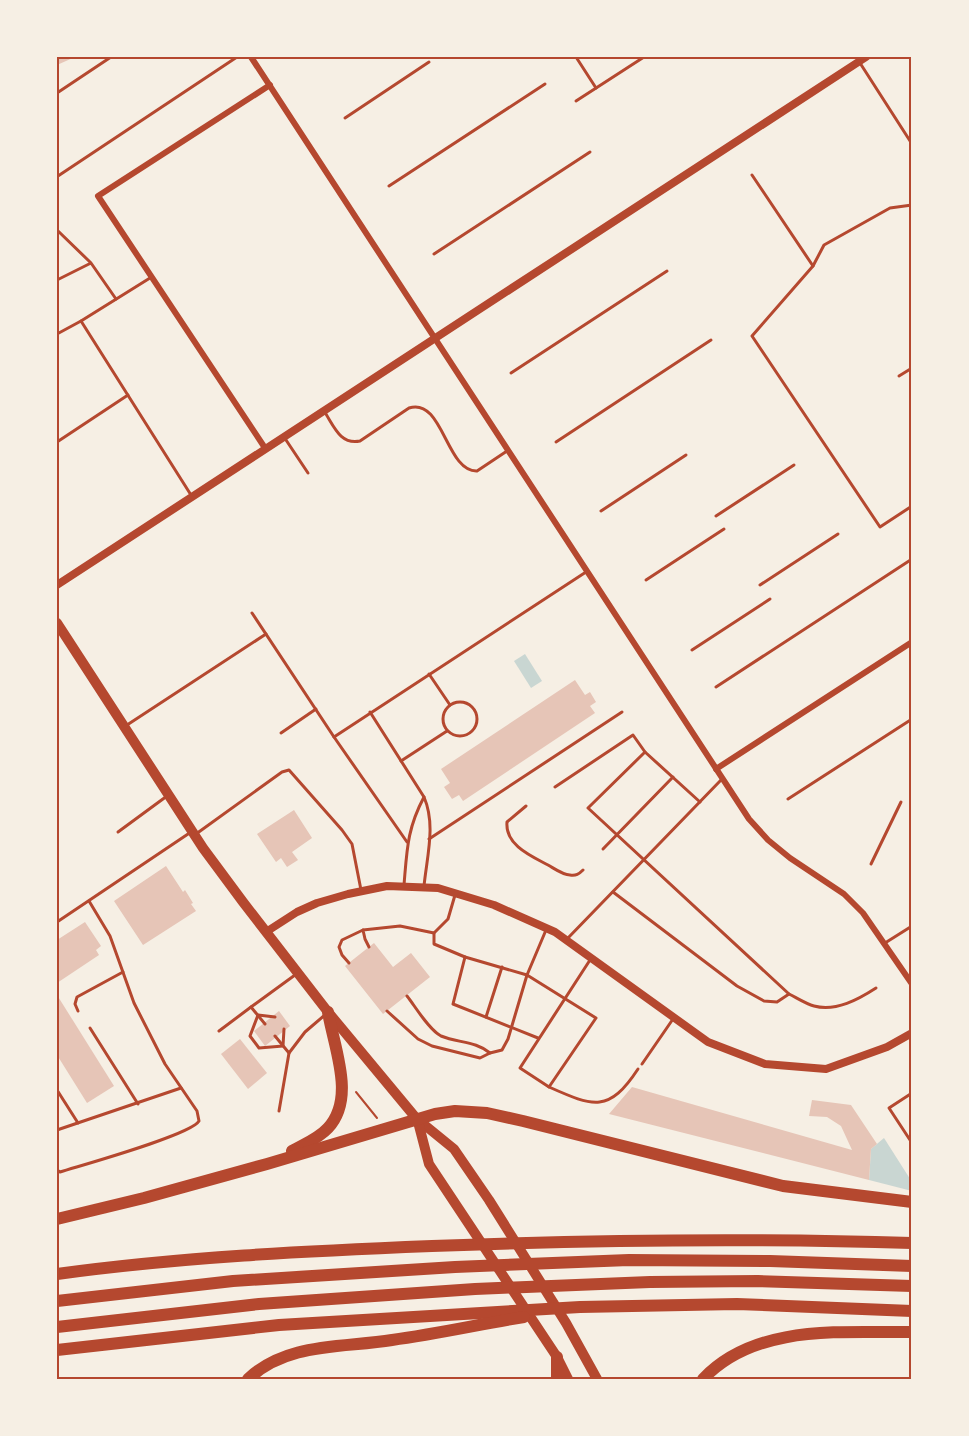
<svg xmlns="http://www.w3.org/2000/svg" width="969" height="1436" font-family="'Public Sans',sans-serif">
	<style>
		.water { fill: #c9d6d2 }
		.building { fill: #e6c5b7 }
		.lines { fill: none; stroke-linecap: round; stroke-linejoin: round }
		.path { stroke: #b5482f; stroke-width: 2 }
		.service { stroke: #b5482f; stroke-width: 3 }
		.minor { stroke: #b5482f; stroke-width: 6 }
		.tertiary { stroke: #b5482f; stroke-width: 8 }
		.primary { stroke: #b5482f; stroke-width: 10 }
		.motorway { stroke: #b5482f; stroke-width: 12 }
		.neatline { fill: none; stroke: #b5482f; stroke-width: 2 }
	</style>
	<rect width="100%" height="100%" fill="#f6efe4"/>
	<g class="water">
		<polygon points="525,654 542,681 531,688 514,661"/>
		<polygon points="884,1138 912,1182 912,1191 869,1180 871,1149"/>
	</g>
	<g class="building">
		<polygon points="57,57 75,57 57,65"/>
		<polygon points="575,680 585,695 590,692 596,702 590,706 595,713 463,801 459,795 452,799 444,787 450,783 441,769"/>
		<polygon points="294,810 312,838 292,852 298,860 287,867 281,858 276,862 257,834"/>
		<polygon points="166,866 183,892 185,890 193,903 191,904 196,911 143,945 114,901"/>
		<polygon points="85,922 101,946 96,950 99,955 57,983 57,940"/>
		<polygon points="374,943 393,967 411,953 430,977 383,1014 345,966"/>
		<polygon points="57,995 114,1086 87,1103 57,1055"/>
		<polygon points="279,1011 290,1026 265,1046 254,1031"/>
		<polygon points="240,1039 267,1073 248,1089 221,1054"/>
		<polygon points="632,1087 852,1150 841,1126 827,1117 809,1116 812,1100 851,1105 877,1144 871,1149 869,1180 609,1114"/>
	</g>
	<g class="lines">
		<polyline class="path" points="356,1092 377,1118"/>
		<g class="service">
			<polyline points="576,57 596,88"/>
			<polyline points="860,63 912,144"/>
			<polyline points="57,93 111,57"/>
			<polyline points="576,101 644,57"/>
			<polyline points="345,118 429,62"/>
			<polyline points="57,174 58,176 237,57"/>
			<polyline points="752,175 813,266"/>
			<polyline points="389,186 545,84"/>
			<polyline points="912,205 890,208 824,245 813,266 752,336 880,527 912,506"/>
			<polyline points="57,230 90,262"/>
			<polyline points="434,254 590,152"/>
			<polyline points="150,278 81,321 191,495"/>
			<polyline points="57,280 91,263 116,299"/>
			<polyline points="57,334 81,321"/>
			<polyline points="511,373 667,271"/>
			<polyline points="899,376 912,368"/>
			<path d="M324 411C334 426 340 445 360 441L409 408C443 397 446 472 477 471L507 451"/>
			<polyline points="284,437 308,473"/>
			<polyline points="57,442 128,395"/>
			<polyline points="556,442 711,340"/>
			<polyline points="601,511 686,455"/>
			<polyline points="716,516 794,465"/>
			<polyline points="646,580 724,529"/>
			<polyline points="760,585 838,534"/>
			<polyline points="252,613 334,737 407,842"/>
			<polyline points="692,650 770,599"/>
			<polyline points="429,674 450,705"/>
			<polyline points="716,687 912,559"/>
			<circle cx="460" cy="719" r="17"/>
			<path d="M370 712 424 797C436 825 427 856 424 886"/>
			<polyline points="127,725 266,634"/>
			<polyline points="281,733 316,709"/>
			<polyline points="334,737 586,572"/>
			<path d="M645 752 588 808 789 994C797 998 806 1004 814 1006 836 1012 859 999 876 988"/>
			<polyline points="401,761 447,731"/>
			<polyline points="555,787 633,735 645,752 700,802"/>
			<polyline points="788,799 912,719"/>
			<path d="M526 806 507 822C505 845 531 856 548 865 555 869 563 875 570 875 576 876 579 874 583 870"/>
			<polyline points="118,832 167,796"/>
			<polyline points="196,834 282,772 289,770 342,830 352,844 361,890"/>
			<polyline points="429,839 622,712"/>
			<polyline points="603,849 673,777"/>
			<polyline points="871,864 901,802"/>
			<path d="M404 885C407 850 407 829 424 797"/>
			<polyline points="613,892 737,986 764,1001 777,1002 789,994"/>
			<polyline points="455,895 448,919 434,933 434,944 465,957"/>
			<polyline points="57,922 191,832"/>
			<polyline points="567,939 721,780"/>
			<polyline points="885,943 912,926"/>
			<polyline points="369,947 365,939 363,930 400,926 434,933"/>
			<polyline points="349,963 342,955 339,947 342,940 363,930"/>
			<path d="M407 996C415 1006 429 1030 441 1036 458 1043 476 1041 490 1053L502 1050 508 1039 527 975 546 930"/>
			<polyline points="78,1011 75,1004 77,997 123,972"/>
			<polyline points="387,1011 418,1039 432,1046 480,1058 490,1053"/>
			<polyline points="275,1017 258,1015 250,1036 259,1048 283,1046 284,1029"/>
			<polyline points="486,1017 502,967"/>
			<polyline points="265,1024 251,1007 295,975"/>
			<polyline points="90,1028 138,1104"/>
			<polyline points="219,1031 251,1007"/>
			<polyline points="275,1036 289,1053 305,1032 326,1014"/>
			<polyline points="538,1038 453,1004 465,957 527,975 596,1018 549,1087 520,1068 590,960"/>
			<polyline points="642,1064 673,1019"/>
			<path d="M549 1087C594 1107 609 1113 638 1069"/>
			<polyline points="57,1090 78,1123"/>
			<polyline points="912,1093 889,1108 912,1143"/>
			<polyline points="279,1111 289,1053"/>
			<polyline points="57,1130 181,1088"/>
			<path d="M57 1170 60 1172C82 1165 191 1135 199 1121L197 1111 165 1064 134 1003 110 936 89 901"/>
		</g>
		<g class="minor">
			<polyline points="251,57 749,819 768,840 790,858 844,894 863,913 912,984"/>
			<polyline points="265,448 98,196 270,85"/>
			<polyline points="716,769 912,642"/>
		</g>
		<g class="tertiary">
			<polyline points="57,585 866,57"/>
			<polyline points="266,932 297,912 317,903 348,894 387,886 438,888 494,905 555,932 708,1042 765,1064 826,1069 887,1047 912,1033"/>
		</g>
		<g class="primary">
			<polyline points="57,623 203,848 243,902 328,1012 416,1118 454,1149 489,1200 566,1323 597,1379"/>
			<polyline points="417,1118 429,1164 557,1357 568,1379"/>
		</g>
		<g class="motorway">
			<path d="M292 1151C304 1144 318 1139 328 1128 356 1098 334 1048 328 1012"/>
			<polyline points="57,1219 144,1198 267,1164 435,1114 455,1111 487,1113 523,1121 783,1186 912,1202"/>
			<path d="M57 1274C181 1257 307 1251 432 1246 592 1240 752 1238 912 1243"/>
			<polyline points="57,1301 233,1281 455,1267 629,1260 770,1261 912,1266"/>
			<polyline points="57,1327 259,1304 475,1289 650,1282 758,1281 912,1286"/>
			<polyline points="57,1350 279,1325 580,1307 737,1304 912,1311"/>
			<polyline points="557,1357 557,1379"/>
			<path d="M248 1379C287 1342 343 1348 392 1340 437 1334 481 1324 524 1317"/>
			<path d="M703 1379C756 1323 842 1333 912 1332"/>
		</g>
	</g>
	<rect width="969" height="1436" fill="none" stroke="#f6efe4" stroke-width="117"/>
	<rect x="58" y="58" width="852" height="1320" class="neatline"/>
</svg>
